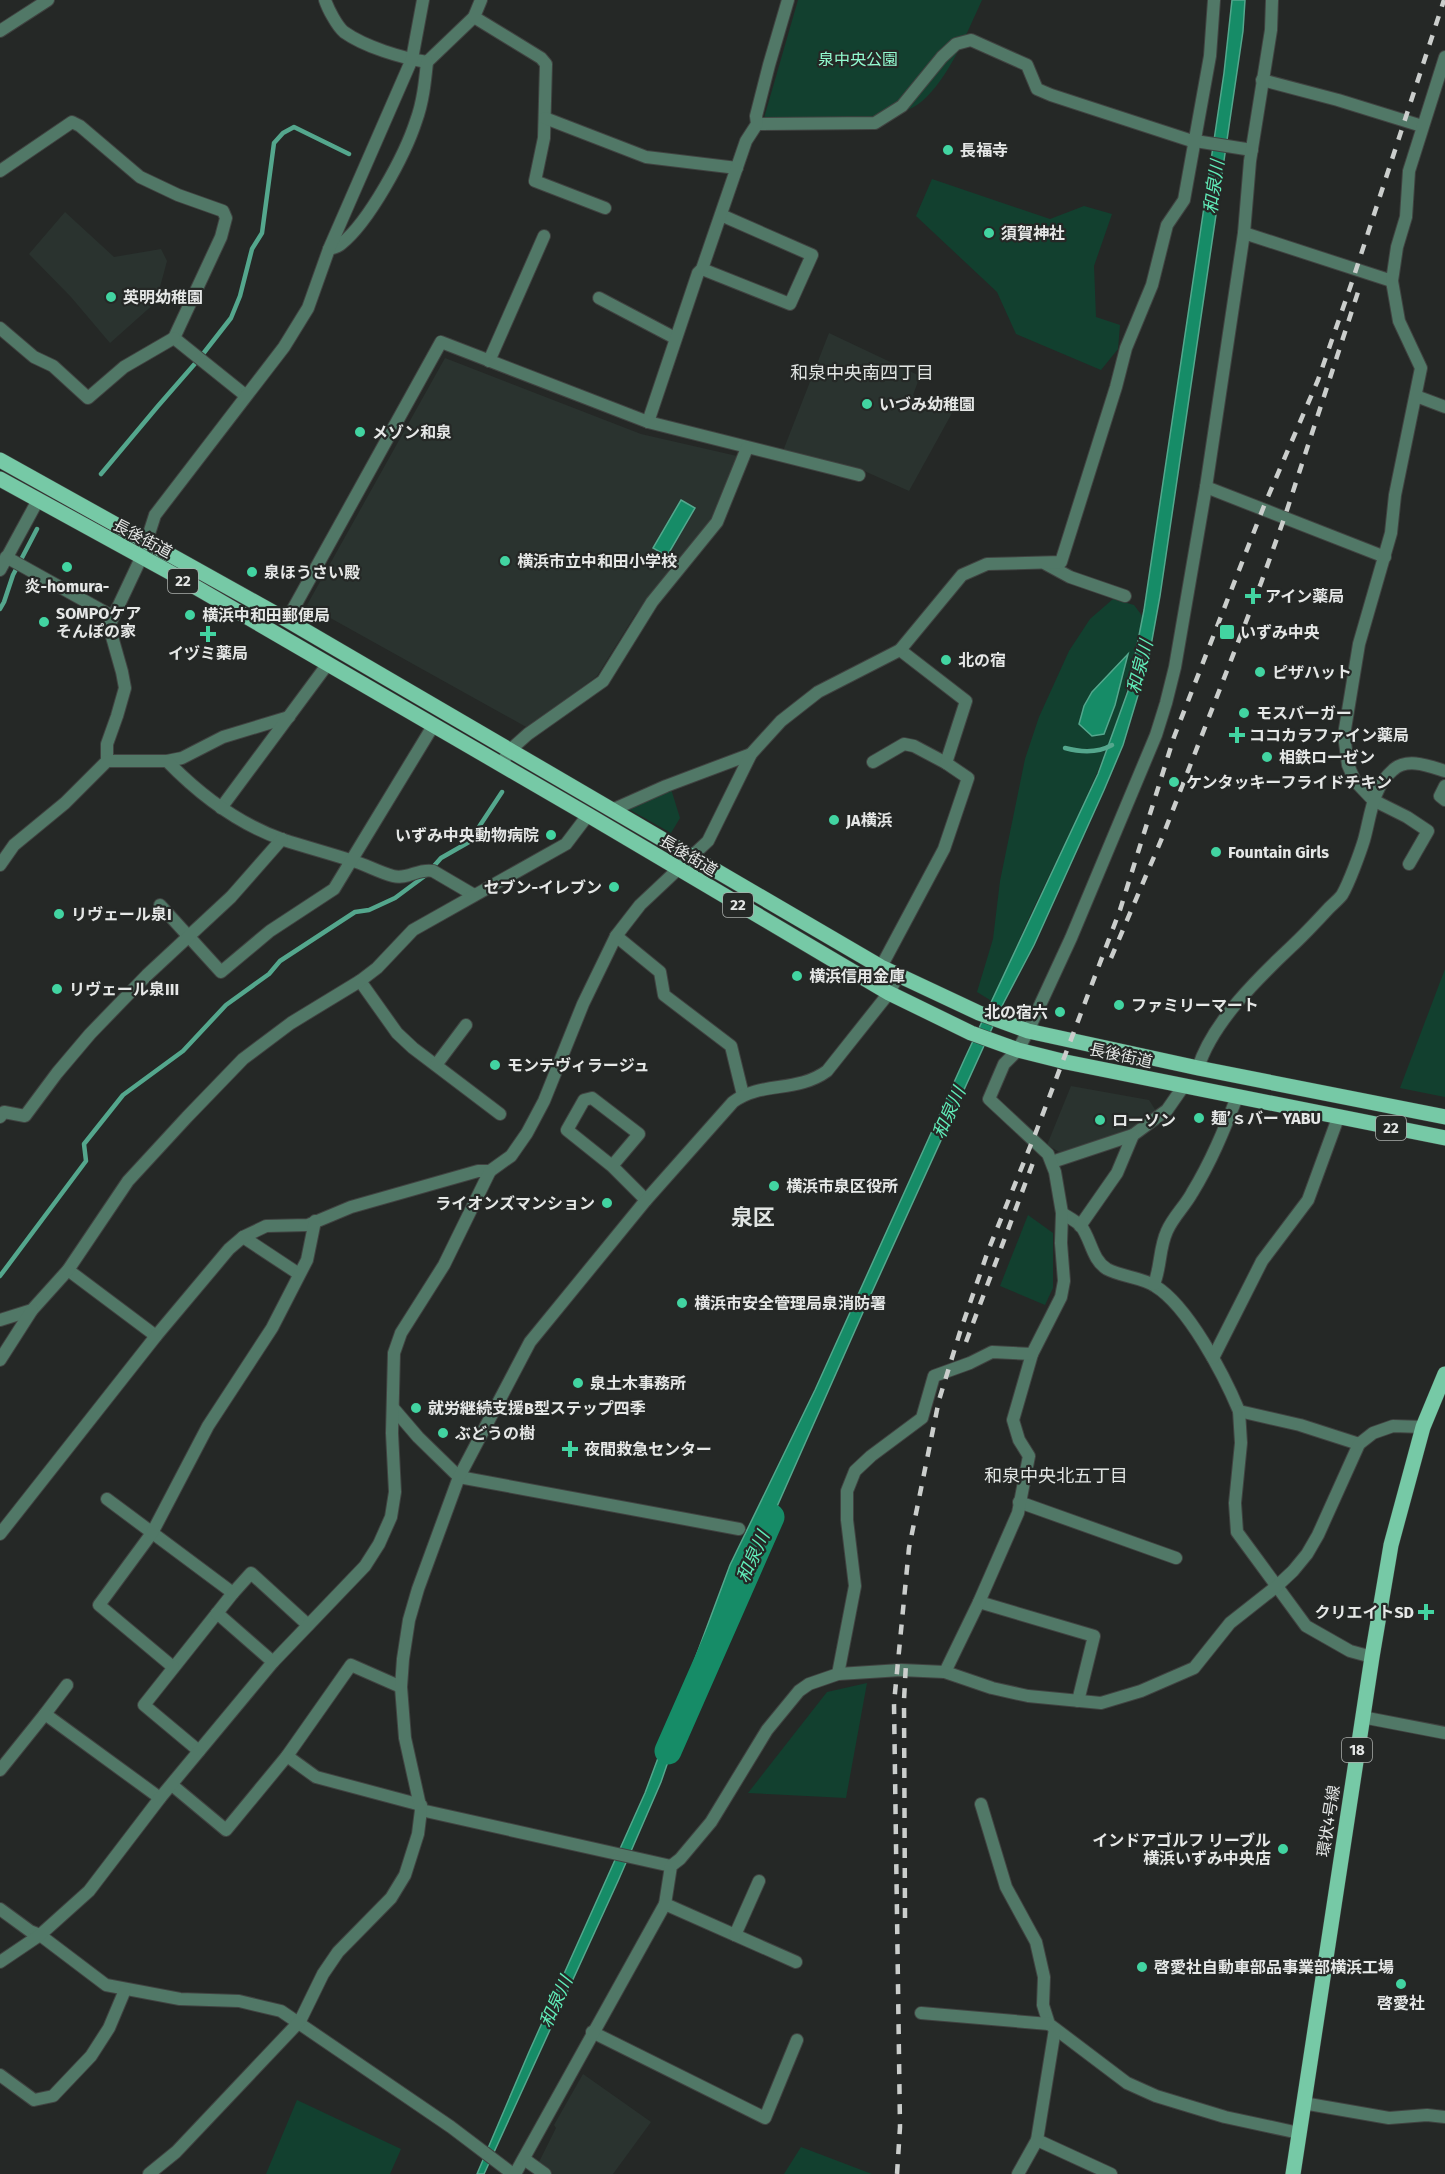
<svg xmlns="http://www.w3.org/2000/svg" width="1445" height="2174" font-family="'Fira Sans','Noto Sans JP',sans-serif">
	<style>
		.built { fill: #2a332f }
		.green { fill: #12402f }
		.water { fill: #168c67; stroke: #54a78d; stroke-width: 1.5 }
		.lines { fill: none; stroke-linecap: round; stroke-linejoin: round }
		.stream { stroke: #54a78d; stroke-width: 4.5 }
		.river { stroke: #168c67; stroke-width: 27 }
		.minor-casing { stroke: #404341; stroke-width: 14 }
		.tertiary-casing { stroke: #404341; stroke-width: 14 }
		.primary-casing { stroke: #404341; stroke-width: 16 }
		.minor { stroke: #517867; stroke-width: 12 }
		.tertiary { stroke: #517867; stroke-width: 12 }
		.primary { stroke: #76c9a6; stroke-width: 15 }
		.rail { stroke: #cbcecc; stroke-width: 4.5; stroke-dasharray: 10 10; stroke-linecap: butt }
		.poi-dot { fill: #42d4a1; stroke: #252826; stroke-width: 2 }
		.labels { text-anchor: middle; stroke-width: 4.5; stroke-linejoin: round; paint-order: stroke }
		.shield { fill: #252826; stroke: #abaeac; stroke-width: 1.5 }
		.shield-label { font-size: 15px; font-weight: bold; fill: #e5e7e6 }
		.park-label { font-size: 16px; fill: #92facf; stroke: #252826 }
		.poi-label { font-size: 16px; font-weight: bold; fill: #e5e7e6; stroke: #252826; text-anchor: start }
		.street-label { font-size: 16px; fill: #e5e7e6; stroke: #252826 }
		.water-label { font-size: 18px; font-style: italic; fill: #60ecb8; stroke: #252826 }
		.neighbourhood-label { font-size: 18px; fill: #e1e5e3; stroke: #252826 }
		.district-label { font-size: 22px; font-weight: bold; fill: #e1e5e3; stroke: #252826 }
	</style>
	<rect width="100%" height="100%" fill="#252826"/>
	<g class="built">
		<polygon points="65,212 114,257 161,249 167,261 156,302 110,343 71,297 29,254"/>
		<polygon points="829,333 920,376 913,395 952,413 909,491 862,470 783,451"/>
		<polygon points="445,358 641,434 737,456 713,518 635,615 597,676 528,728 307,605"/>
		<polygon points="1071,1086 1149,1100 1156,1111 1129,1129 1063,1154 1047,1145"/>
		<polygon points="583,2074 651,2122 613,2174 552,2174 538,2164 556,2128 554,2125"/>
	</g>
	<g class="green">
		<path d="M798 0H982C967 32 949 79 921 102 891 128 803 118 764 118Z"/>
		<polygon points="932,179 1050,219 1084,206 1112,214 1094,266 1096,317 1120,325 1118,349 1101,370 1016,334 997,292 916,216"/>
		<path d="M1113 599 1134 605 1143 617C1126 726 1081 809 1034 907 1020 937 1007 968 994 999L990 1000 977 992 993 939 1000 881 1025 759 1039 717 1069 651 1090 619Z"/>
		<polygon points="671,789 680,818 671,833 627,808"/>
		<polygon points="1445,969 1445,1097 1400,1088"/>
		<polygon points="1028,1215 1053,1233 1053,1288 1045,1305 1000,1286"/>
		<polygon points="867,1683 846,1798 748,1793 827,1692"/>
		<polygon points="297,2100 401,2149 390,2174 266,2174"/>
		<polygon points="801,2147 872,2174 784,2174"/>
	</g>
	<g class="water">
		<polygon points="1232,0 1245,0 1243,31 1160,596 1148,662 1123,745 1104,790 1034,945 1003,1004 872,1292 682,1721 661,1782 618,1881 484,2174 477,2174 529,2052 645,1793 730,1565 815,1390 965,1058 1098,774 1128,691 1144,610 1224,73"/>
		<polygon points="681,500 695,508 667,556 653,548"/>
		<polygon points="1128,654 1115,705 1104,734 1092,736 1079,724 1084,706 1092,692"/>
	</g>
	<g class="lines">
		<g class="stream">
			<polyline points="101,474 158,406 199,359 231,318 240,296 252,249 262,233 274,143 283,133 294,127 349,154"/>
			<polyline points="0,609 4,602 13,575 37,529"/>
			<path d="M1065 748C1080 752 1098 753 1112 745"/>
			<polyline points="0,1276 86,1161 84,1144 123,1095 183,1051 226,1005 269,974 280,961 355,912 369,910 395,898 426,875 441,858 469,842 502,792"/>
		</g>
		<polyline class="river" points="668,1751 771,1517"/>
		<defs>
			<g id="minor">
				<path d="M325 0C328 9 337 26 344 32 365 47 402 58 427 62L474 17"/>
				<polyline points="481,0 474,17 541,58 546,64 544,138 535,181 605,208"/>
				<polyline points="0,31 48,0"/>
				<polyline points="1262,80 1338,100 1422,126"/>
				<polyline points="545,118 646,157 737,168"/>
				<polyline points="757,124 875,123 902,106 942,57 956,44 971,40 1027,65 1037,89 1051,95 1189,140 1252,150"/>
				<polyline points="0,171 72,122 80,126 140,177 178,195 223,211 226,218 221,237 174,338 245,395"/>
				<polyline points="1244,233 1392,281"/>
				<path d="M329 249C333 248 338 247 341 244 369 222 405 155 416 121 423 102 425 82 427 62"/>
				<polyline points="702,269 790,304 812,255 721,215"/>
				<polyline points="599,298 675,338"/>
				<polyline points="0,328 34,357 53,366 88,398 124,367 174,338"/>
				<polyline points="489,361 544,236"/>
				<polyline points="1416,396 1445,407"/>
				<polyline points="648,422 698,273 702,269 746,141 757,124 756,116 769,65 788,0"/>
				<polyline points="1206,487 1385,557"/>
				<polyline points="6,557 112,616"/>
				<polyline points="1046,564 1070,577 1125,596"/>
				<polyline points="0,570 38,500"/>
				<polyline points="287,620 441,342 648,422 859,475"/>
				<polyline points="505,758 510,750 528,734 603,681 652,602 717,522 747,448"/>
				<polyline points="107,761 107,744 117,716 125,688 122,672 109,626 141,558 146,543"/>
				<polyline points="167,761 182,758 223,737 289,717"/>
				<polyline points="873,762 904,744 914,746 946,763"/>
				<polyline points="1445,786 1440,796 1445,800"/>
				<polyline points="221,808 327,665"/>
				<polyline points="612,810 666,786 751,754"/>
				<polyline points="1409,864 1428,831 1407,817 1373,800 1355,781 1348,765 1344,735 1359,644 1391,533 1395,495 1421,368 1399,321 1392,281 1397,247 1406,217 1409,171 1445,57"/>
				<path d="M0 865 14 845 65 803 107 761H167C200 795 238 824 284 840 306 847 328 853 350 860 365 864 378 872 393 876 408 880 418 868 433 871L474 895"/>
				<polyline points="160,905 221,972 270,931 334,889 433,726"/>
				<polyline points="616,936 660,972 664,995 731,1046 743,1095"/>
				<polyline points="881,967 944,849 968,778 946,763 966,701 900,650"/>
				<polyline points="360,981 397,1033 413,1048 500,1114"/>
				<polyline points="436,1065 466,1025"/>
				<path d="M1198 1068C1212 1023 1257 979 1291 947 1305 934 1317 921 1329 908 1333 904 1339 899 1342 895 1349 883 1360 853 1364 840 1371 815 1372 788 1393 770 1407 757 1429 766 1445 771"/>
				<polyline points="0,1117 4,1112 25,1116 57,1073 90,1034 147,975 231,897 282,839"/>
				<polyline points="1052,1162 1133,1135 1167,1110 1183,1087"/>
				<polyline points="612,1166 639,1134 592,1098 584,1100 567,1130 612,1166 646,1200"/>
				<path d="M1062 1213C1068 1217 1076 1221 1081 1226 1091 1239 1092 1260 1107 1269 1122 1277 1141 1277 1155 1286 1188 1306 1224 1375 1239 1411L1300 1425 1359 1444"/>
				<polyline points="1080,1226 1117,1173 1133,1135"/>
				<polyline points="243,1237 299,1274"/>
				<polyline points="68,1270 156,1336"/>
				<path d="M1154 1284C1161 1267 1159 1248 1167 1231 1173 1217 1185 1206 1192 1193 1211 1162 1224 1130 1237 1097"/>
				<polyline points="0,1320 32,1310 68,1270 128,1181 187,1117 243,1059 291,1023 360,981 377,968 413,930 566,844 588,815"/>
				<polyline points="1213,1358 1262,1261 1308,1200 1338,1118"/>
				<polyline points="0,1360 32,1310"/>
				<polyline points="394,1409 418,1437 459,1477 739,1529"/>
				<polyline points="1239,1411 1241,1443 1235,1503 1237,1532 1306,1626 1350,1651 1372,1657"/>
				<polyline points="107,1499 233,1593 144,1705 199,1751"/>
				<polyline points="1019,1502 1176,1558"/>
				<polyline points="0,1534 156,1336 229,1249 243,1237 266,1226 308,1225 351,1207 478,1171 490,1171 511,1156 527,1133 544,1101 583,1004 616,936 640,905 708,841 751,754 781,721 818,692 900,650 962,575 987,564 1061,562 1116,387 1126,348 1152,285 1167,225 1184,200 1210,56 1214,0"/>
				<polyline points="233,1593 251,1573 308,1625"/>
				<polyline points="979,1602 1094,1636 1078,1701"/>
				<polyline points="217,1613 273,1662"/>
				<polyline points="173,1667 99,1605 152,1533 208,1426 272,1328 307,1260 315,1221"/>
				<polyline points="945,1672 979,1602 1018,1513 1029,1456 1019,1440 1013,1420 1032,1354 1061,1297 1064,1281 1061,1243 1062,1213 1055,1172 1048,1154 989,1099 1004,1064 1018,1050 1028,1031"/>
				<polyline points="838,1674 855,1586 847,1520 847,1491 855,1471 871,1456 922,1418 934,1376 970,1363 992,1352 1032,1354"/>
				<polyline points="45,1714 67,1685"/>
				<polyline points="1362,1717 1445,1733"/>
				<polyline points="287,1756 316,1777 421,1805"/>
				<polyline points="0,1770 45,1714 160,1798"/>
				<polyline points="172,1785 226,1830 287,1756 351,1665 401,1687"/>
				<polyline points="981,1804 1006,1887 1036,1942 1044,1977 1043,2005 1049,2024 1127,2083 1156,2096 1225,2117 1299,2133"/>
				<polyline points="421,1810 671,1866"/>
				<polyline points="665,1904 796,1962"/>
				<polyline points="0,1909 30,1931 40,1935 106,1985 180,1999 239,2001 281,2011 451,2127 513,2174"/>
				<polyline points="735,1935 759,1881"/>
				<polyline points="0,1962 40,1935 89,1891 160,1798 273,1662 365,1566 379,1544 391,1517 395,1492 392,1433 394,1353 401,1333 444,1265 490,1171"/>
				<polyline points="921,2013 1049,2024"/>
				<polyline points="592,2032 765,2118 797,2040"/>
				<polyline points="0,2075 34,2100 53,2096 91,2056 109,2028 125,1990"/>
				<polyline points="1303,2103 1389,2118 1427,2115 1445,2117"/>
				<polyline points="1037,2140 1111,2174"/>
				<polyline points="524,2159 545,2174"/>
				<polyline points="515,2174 665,1904 671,1866 680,1859 711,1822 767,1730 799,1691 809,1684 838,1674 901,1670 945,1672 992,1688 1028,1696 1101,1703 1141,1691 1194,1668 1230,1623 1277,1586 1293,1571 1307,1554 1318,1535 1359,1444 1373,1433 1393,1426 1423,1427"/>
				<polyline points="1018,2174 1037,2140 1055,2029"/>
			</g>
			<g id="tertiary">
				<polyline points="146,543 155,515 284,347 308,308 329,249 412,59 423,0"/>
				<polyline points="1028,1031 1071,938 1156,735 1166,703 1175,667 1206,487 1244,233 1250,161 1271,30 1272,0"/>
				<path d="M149 2174 176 2152 300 2021 323 1974 338 1952 391 1898 405 1875 418 1834 421 1810 405 1738 401 1687 403 1659 409 1620 418 1589 459 1477 530 1342 646 1200 733 1102C761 1081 797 1093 827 1071L889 993 898 975"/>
			</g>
			<g id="primary">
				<polyline points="0,460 287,620 881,967 979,1013 1028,1031 1198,1068 1445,1117"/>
				<polyline points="0,479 173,574 588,815 889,993 971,1033 1018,1050 1066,1062 1445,1138"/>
				<polyline points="1293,2174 1372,1657 1391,1545 1423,1427 1445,1374"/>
			</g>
		</defs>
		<use href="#minor" class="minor-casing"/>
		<use href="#tertiary" class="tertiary-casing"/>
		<use href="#primary" class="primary-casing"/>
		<use href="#minor" class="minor"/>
		<use href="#tertiary" class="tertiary"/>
		<use href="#primary" class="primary"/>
		<g class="rail">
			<polyline points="1111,958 1162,838 1261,583 1285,516 1359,289"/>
			<polyline points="966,1342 1034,1160"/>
			<polyline points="905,1918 904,1700 906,1663"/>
			<polyline points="897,2174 900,2127 894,1703 909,1548 939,1400 960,1332 988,1251 1036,1132 1120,910 1174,737 1264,506 1318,380 1352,282 1444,0"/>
		</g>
	</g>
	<g class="poi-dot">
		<circle cx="948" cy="150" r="6"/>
		<circle cx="989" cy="233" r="6"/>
		<circle cx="111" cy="297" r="6"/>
		<circle cx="867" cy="404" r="6"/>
		<circle cx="360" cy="432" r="6"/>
		<circle cx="505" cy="561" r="6"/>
		<circle cx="67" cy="567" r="6"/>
		<circle cx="252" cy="572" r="6"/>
		<path d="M1250 587h6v6h6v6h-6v6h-6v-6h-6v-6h6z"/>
		<circle cx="190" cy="615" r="6"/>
		<circle cx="44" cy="622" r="6"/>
		<rect x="1219" y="624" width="16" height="16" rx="3"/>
		<path d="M205 625h6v6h6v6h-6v6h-6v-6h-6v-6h6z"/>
		<circle cx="946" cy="660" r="6"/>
		<circle cx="1260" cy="672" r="6"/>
		<circle cx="1244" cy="713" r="6"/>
		<path d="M1234 726h6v6h6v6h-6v6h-6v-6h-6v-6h6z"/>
		<circle cx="1267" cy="757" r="6"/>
		<circle cx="1174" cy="782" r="6"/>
		<circle cx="834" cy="820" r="6"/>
		<circle cx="551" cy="835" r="6"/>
		<circle cx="1216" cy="852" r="6"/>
		<circle cx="614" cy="887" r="6"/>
		<circle cx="59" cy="914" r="6"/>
		<circle cx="797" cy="976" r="6"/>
		<circle cx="57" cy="989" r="6"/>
		<circle cx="1119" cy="1005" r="6"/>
		<circle cx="1060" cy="1012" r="6"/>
		<circle cx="495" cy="1065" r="6"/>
		<circle cx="1199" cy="1118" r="6"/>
		<circle cx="1100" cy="1120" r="6"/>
		<circle cx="774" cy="1186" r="6"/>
		<circle cx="607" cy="1203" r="6"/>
		<circle cx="682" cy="1303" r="6"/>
		<circle cx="578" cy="1383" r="6"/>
		<circle cx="416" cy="1408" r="6"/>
		<circle cx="443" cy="1433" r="6"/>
		<path d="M567 1440h6v6h6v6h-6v6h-6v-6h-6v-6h6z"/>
		<path d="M1423 1603h6v6h6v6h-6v6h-6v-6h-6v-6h6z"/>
		<circle cx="1283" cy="1849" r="6"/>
		<circle cx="1142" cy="1967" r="6"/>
		<circle cx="1401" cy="1984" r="6"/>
	</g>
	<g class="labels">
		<g class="shield">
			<rect x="168" y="569" width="30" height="24" rx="4.5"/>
			<rect x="723" y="893" width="30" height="24" rx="4.5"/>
			<rect x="1376" y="1116" width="30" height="24" rx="4.5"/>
			<rect x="1342" y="1738" width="30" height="24" rx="4.5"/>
		</g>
		<g class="shield-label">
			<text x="183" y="586">22</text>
			<text x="738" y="910">22</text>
			<text x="1391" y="1133">22</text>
			<text x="1357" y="1755">18</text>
		</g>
		<g class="park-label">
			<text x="858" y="65">泉中央公園</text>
		</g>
		<g class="poi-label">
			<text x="960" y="156">長福寺</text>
			<text x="1001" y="239">須賀神社</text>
			<text x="123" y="303">英明幼稚園</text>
			<text x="879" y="410">いづみ幼稚園</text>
			<text x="372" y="438">メゾン和泉</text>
			<text x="517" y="567">横浜市立中和田小学校</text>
			<text x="264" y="578">泉ほうさい殿</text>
			<text x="67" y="592" text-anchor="middle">炎-homura-</text>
			<text x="1265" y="602">アイン薬局</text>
			<text x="56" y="619">SOMPOケア<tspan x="56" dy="18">そんぽの家</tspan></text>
			<text x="202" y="621">横浜中和田郵便局</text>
			<text x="1240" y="638">いずみ中央</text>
			<text x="208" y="659" text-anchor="middle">イヅミ薬局</text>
			<text x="958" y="666">北の宿</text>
			<text x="1272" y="678">ピザハット</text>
			<text x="1256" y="719">モスバーガー</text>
			<text x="1249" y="741">ココカラファイン薬局</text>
			<text x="1279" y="763">相鉄ローゼン</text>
			<text x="1186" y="788">ケンタッキーフライドチキン</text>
			<text x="846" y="826">JA横浜</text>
			<text x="539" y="841" text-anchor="end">いずみ中央動物病院</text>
			<text x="1228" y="858">Fountain Girls</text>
			<text x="602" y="893" text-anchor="end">セブン-イレブン</text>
			<text x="71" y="920">リヴェール泉I</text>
			<text x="809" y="982">横浜信用金庫</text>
			<text x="69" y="995">リヴェール泉III</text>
			<text x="1131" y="1011">ファミリーマート</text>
			<text x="1048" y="1018" text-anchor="end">北の宿六</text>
			<text x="507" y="1071">モンテヴィラージュ</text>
			<text x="1211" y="1124">麺’ｓバー YABU</text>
			<text x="1112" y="1126">ローソン</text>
			<text x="786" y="1192">横浜市泉区役所</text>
			<text x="595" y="1209" text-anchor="end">ライオンズマンション</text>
			<text x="694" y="1309">横浜市安全管理局泉消防署</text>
			<text x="590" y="1389">泉土木事務所</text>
			<text x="428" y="1414">就労継続支援B型ステップ四季</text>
			<text x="455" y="1439">ぶどうの樹</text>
			<text x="584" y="1455">夜間救急センター</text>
			<text x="1414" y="1618" text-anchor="end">クリエイトSD</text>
			<text x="1271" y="1846" text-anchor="end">インドアゴルフ リーブル<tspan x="1271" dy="18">横浜いずみ中央店</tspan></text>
			<text x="1154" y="1973">啓愛社自動車部品事業部横浜工場</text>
			<text x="1401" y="2009" text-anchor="middle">啓愛社</text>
		</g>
		<g class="street-label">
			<text transform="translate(143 538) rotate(28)" y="6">長後街道</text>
			<text transform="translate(689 855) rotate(31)" y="6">長後街道</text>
			<text transform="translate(1121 1055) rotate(12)" y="6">長後街道</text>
			<text transform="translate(1328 1821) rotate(-81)" y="6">環状4号線</text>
		</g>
		<g class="water-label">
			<text transform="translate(1214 187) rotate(-82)" y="6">和泉川</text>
			<text transform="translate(1140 667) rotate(-75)" y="6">和泉川</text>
			<text transform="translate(949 1113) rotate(-66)" y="6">和泉川</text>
			<text transform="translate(753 1557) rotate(-66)" y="6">和泉川</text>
			<text transform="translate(556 2002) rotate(-66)" y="6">和泉川</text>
		</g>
		<g class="neighbourhood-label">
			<text x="862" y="379">和泉中央南四丁目</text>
			<text x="1056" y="1482">和泉中央北五丁目</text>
		</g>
		<g class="district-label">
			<text x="753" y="1225">泉区</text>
		</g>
	</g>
</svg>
